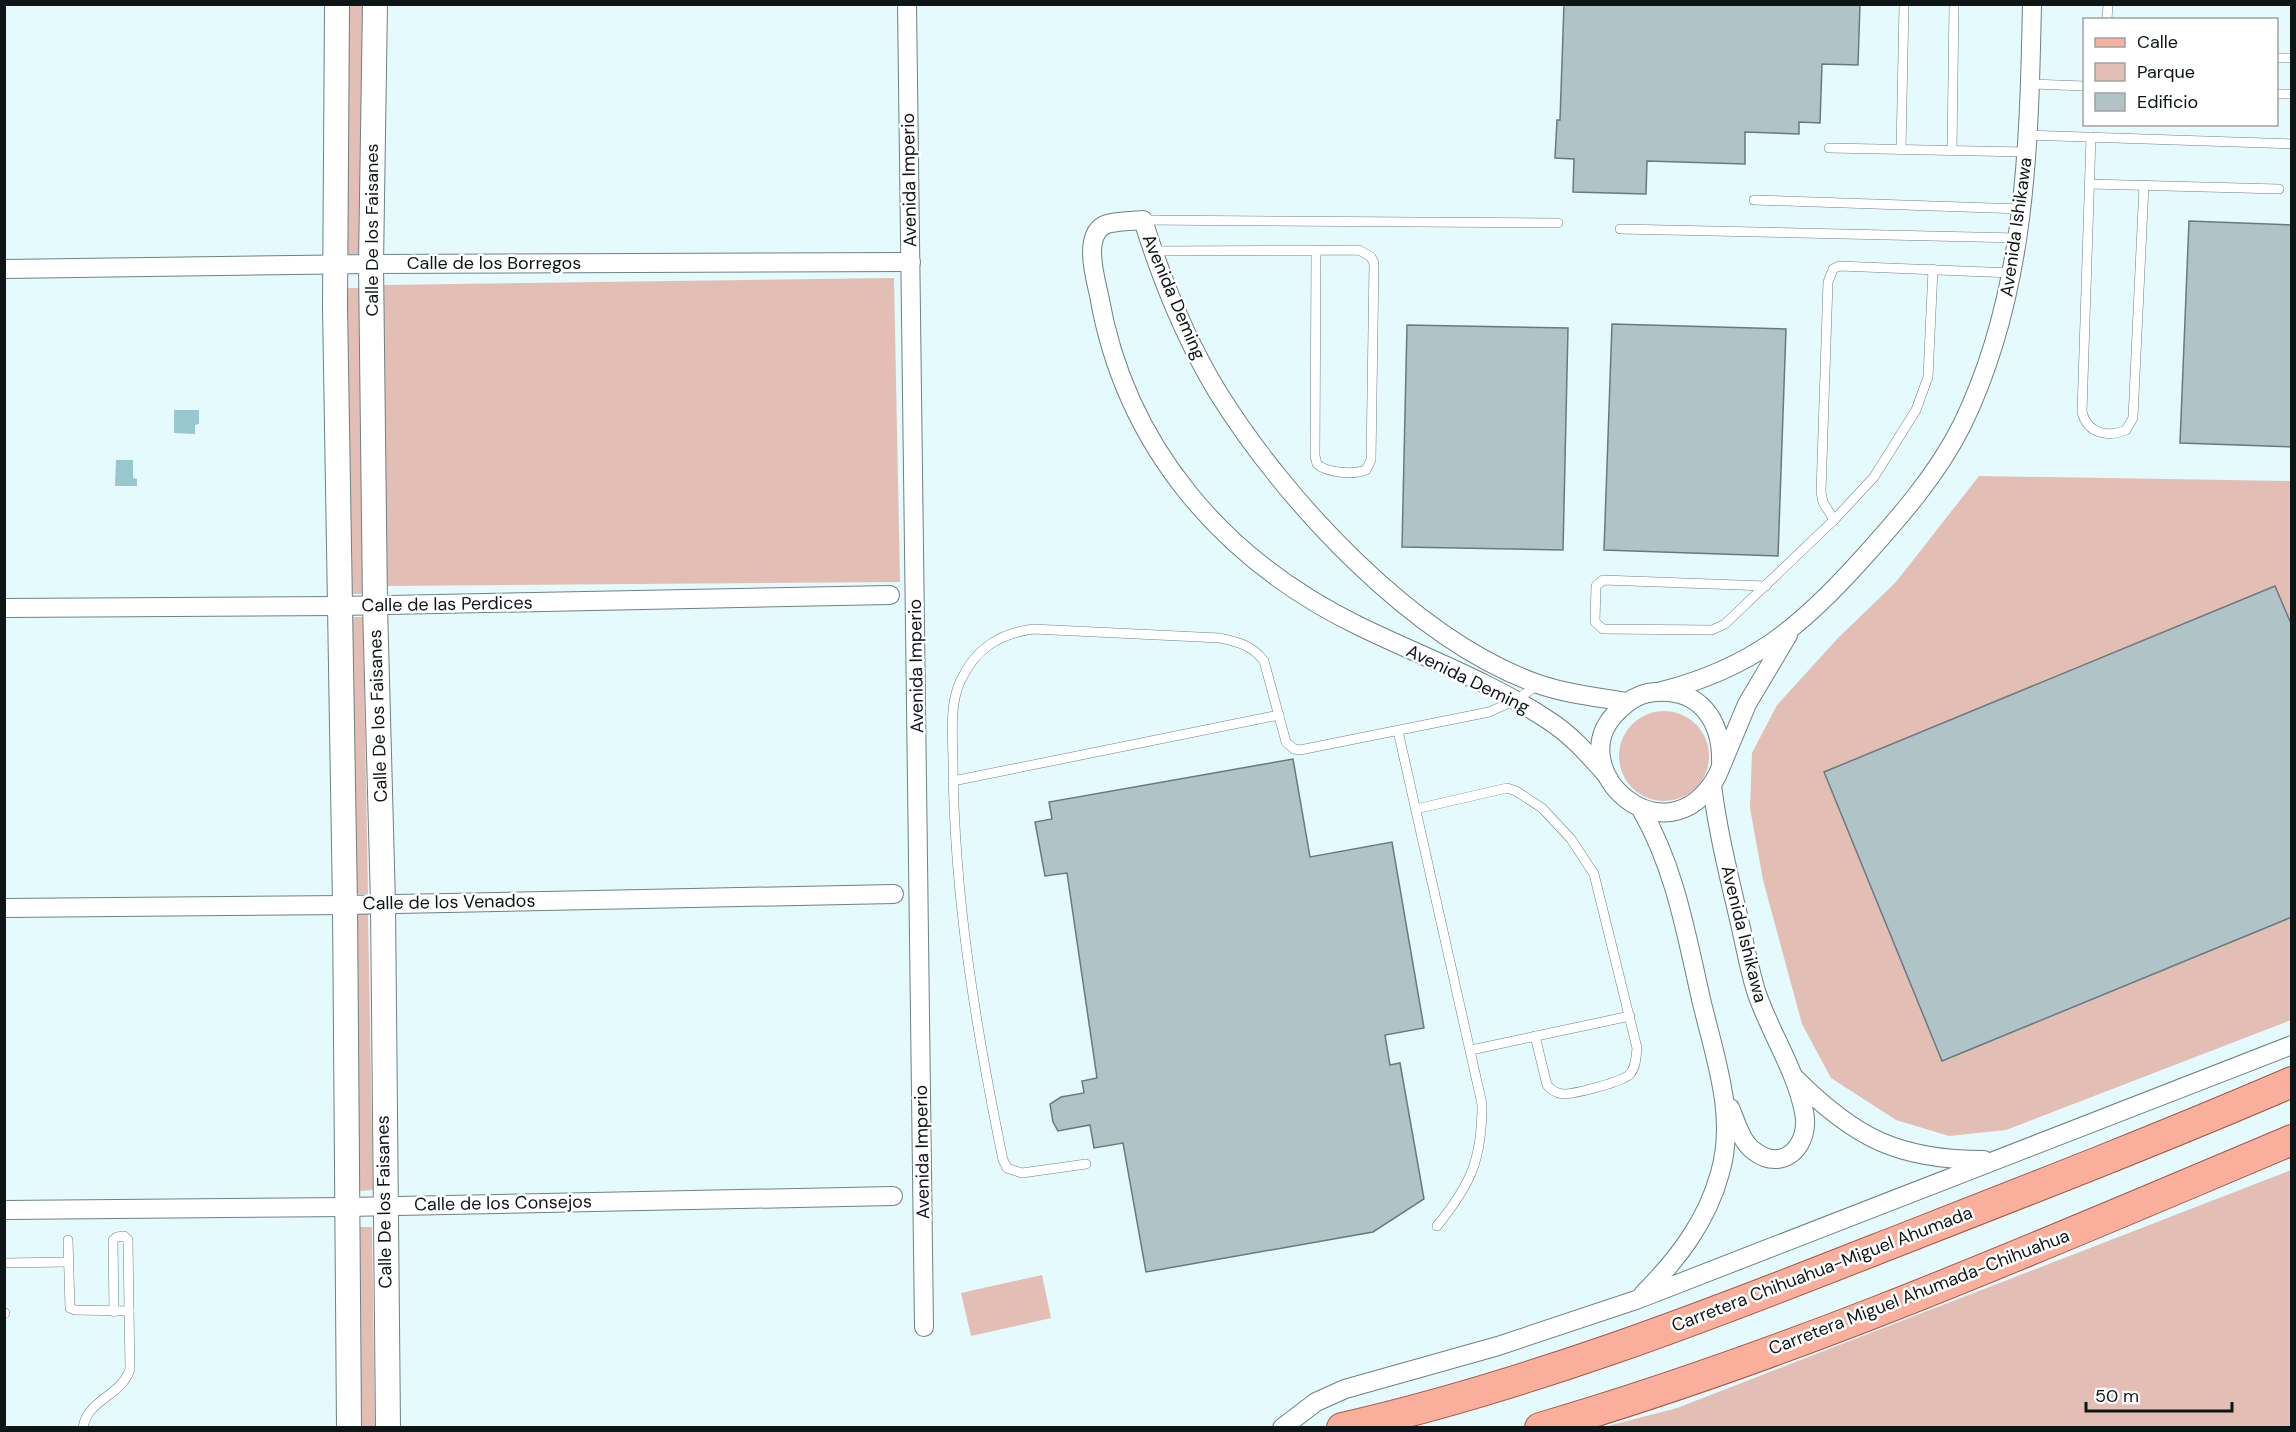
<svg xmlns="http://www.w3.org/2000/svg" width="2296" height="1432" font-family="'DM Sans',sans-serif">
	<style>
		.green { fill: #e3beb5 }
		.water { fill: #98c7cf }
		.building { fill: #b0c3c7; stroke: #687a7d; stroke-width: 1.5 }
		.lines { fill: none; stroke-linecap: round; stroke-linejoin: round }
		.service-casing { stroke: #6e8184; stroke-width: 10 }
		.minor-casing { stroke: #6e8184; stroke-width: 20 }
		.tertiary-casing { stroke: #6e8184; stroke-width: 26 }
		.primary-casing { stroke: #a55743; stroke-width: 32 }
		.service { stroke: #fff; stroke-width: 9 }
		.minor { stroke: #fff; stroke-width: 18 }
		.tertiary { stroke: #fff; stroke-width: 24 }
		.primary { stroke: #faaf9d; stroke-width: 30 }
		.labels { text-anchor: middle; stroke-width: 5; stroke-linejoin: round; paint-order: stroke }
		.street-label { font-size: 18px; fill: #0e1516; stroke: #fff }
	</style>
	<rect width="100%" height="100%" fill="#e5fafd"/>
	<g class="green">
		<polygon points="349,5 364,5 361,254 347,254"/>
		<polygon points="894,278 900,582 386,586 382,285"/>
		<polygon points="344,288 364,288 367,594 347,594"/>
		<polygon points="1979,476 2291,481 2291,1020 2006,1130 1949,1136 1896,1120 1831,1078 1802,1024 1763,880 1750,808 1752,753 1777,705 1838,638 1896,582"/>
		<polygon points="348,617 363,617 368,894 353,894"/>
		<circle cx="1664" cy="756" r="45"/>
		<polygon points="353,913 368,913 373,1190 358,1191"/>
		<polygon points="2291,1170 2291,1427 1604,1427 1677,1408"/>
		<polygon points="356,1227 372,1227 375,1427 360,1427"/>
		<polygon points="1042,1275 1051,1318 971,1336 961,1293"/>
	</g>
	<g class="water">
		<polygon points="174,410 199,410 199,424 195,425 195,434 174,433"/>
		<polygon points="116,460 133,460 133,478 137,479 137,486 115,486"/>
	</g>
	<g class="building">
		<polygon points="1564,4 1860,4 1858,65 1822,64 1820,123 1799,122 1799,134 1745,132 1745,164 1647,161 1646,194 1573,192 1574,159 1555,158 1557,120 1560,120"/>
		<polygon points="2189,221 2292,225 2292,447 2180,443"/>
		<polygon points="1612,324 1786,329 1778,556 1604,550"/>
		<polygon points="1407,325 1568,328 1563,550 1402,547"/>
		<polygon points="2275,586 2292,626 2292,917 1942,1061 1824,772"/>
		<polygon points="1293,759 1310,857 1392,842 1424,1028 1385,1035 1390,1065 1400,1063 1424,1199 1373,1232 1146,1272 1123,1143 1094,1148 1090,1125 1058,1131 1053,1122 1050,1104 1061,1097 1084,1093 1082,1081 1097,1078 1067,873 1045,876 1035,822 1052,819 1049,802"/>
	</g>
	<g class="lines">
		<defs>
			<g id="service">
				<polyline points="2107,20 2108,4"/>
				<polyline points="2276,58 2292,58"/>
				<polyline points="2030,84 2084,86"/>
				<polyline points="2276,94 2292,94"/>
				<polyline points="2028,135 2292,144"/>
				<path d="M2091 137 2082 412C2087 433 2107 438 2126 430L2133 418 2144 185"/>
				<polyline points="1829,148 2026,152"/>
				<polyline points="1901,149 1904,4"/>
				<polyline points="1952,150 1954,4"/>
				<polyline points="2090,184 2279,189"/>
				<polyline points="1754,200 2022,209"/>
				<polyline points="1143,220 1558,223"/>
				<polyline points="1620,229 2018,238"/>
				<path d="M1152 251 1359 250 1371 257 1374 263 1371 460 1366 470C1353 475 1327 473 1317 464L1315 456 1316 250"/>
				<polyline points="1834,520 1823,502 1821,492 1828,282 1833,269 1839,266 2012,273"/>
				<polyline points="1766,586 1603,580 1596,586 1595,622 1603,629 1712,630 1725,624 1834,520 1874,477 1916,410 1928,377 1933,269"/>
				<path d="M1398 731 1482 1104C1482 1160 1471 1184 1437 1226"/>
				<polyline points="953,781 1279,715"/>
				<path d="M1416 809 1507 788 1516 791 1542 808 1571 839 1594 874 1637 1048C1636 1057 1636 1067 1630 1074 1623 1082 1574 1094 1563 1094 1555 1093 1551 1090 1547 1085L1535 1036"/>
				<polyline points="1471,1050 1630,1016"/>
				<path d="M1086 1164 1022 1173 1007 1168 1003 1160C976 1029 954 897 953 763 953 738 949 706 960 682 975 649 998 634 1033 629L1220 638C1238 642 1252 645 1264 661L1286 742 1294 749 1300 750 1489 712 1516 700 1539 684"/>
				<path d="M68 1240 70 1308 75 1310 129 1311 130 1369C122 1396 87 1399 83 1428"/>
				<polyline points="4,1263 67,1262"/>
				<polyline points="114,1312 113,1240 117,1237 124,1236 128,1240 129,1311"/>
				<polyline points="4,1313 5,1313"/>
			</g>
			<g id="minor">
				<polyline points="907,4 924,1327"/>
				<polyline points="4,269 371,264 911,262"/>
				<polyline points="4,608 339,606 890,595"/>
				<path d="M1662 691C1752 668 1801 627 1862 559 1899 518 1937 475 1962 425 2026 294 2029 148 2032 4"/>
				<path d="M1721 766C1723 720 1699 685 1648 693 1636 695 1626 703 1618 711 1558 768 1666 866 1717 776L1747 704 1788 635"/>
				<path d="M1604 772C1587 753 1570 734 1548 720 1491 682 1423 657 1361 627 1224 561 1125 447 1099 295 1095 277 1082 233 1107 224 1117 221 1132 221 1143 220 1161 278 1185 338 1217 391 1285 501 1414 640 1538 684 1566 694 1598 697 1627 702"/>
				<path d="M1712 785C1718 834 1730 880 1741 928 1746 950 1750 973 1757 994 1771 1034 1796 1071 1804 1112 1811 1144 1784 1174 1754 1151 1741 1142 1736 1121 1730 1108"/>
				<path d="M1641 809C1675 868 1686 933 1701 999 1714 1055 1737 1115 1720 1173 1707 1221 1678 1259 1643 1294"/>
				<polyline points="4,908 345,905 894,894"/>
				<path d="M1796 1079C1855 1138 1899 1160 1984 1160"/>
				<polyline points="4,1210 347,1207 893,1196"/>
				<polyline points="1282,1428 1316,1402 1345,1389 1498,1346 1636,1300 2292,1045"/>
			</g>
			<g id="tertiary">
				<polyline points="337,4 335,307 345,905 349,1428"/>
				<polyline points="375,4 371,264 375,605 383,904 388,1428"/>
			</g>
			<g id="primary">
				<path d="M1342 1428C1526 1386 1702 1318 1877 1249 2015 1195 2155 1141 2292 1082"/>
				<path d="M1540 1428C1797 1353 2045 1244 2292 1140"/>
			</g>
		</defs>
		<use href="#service" class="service-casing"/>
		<use href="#minor" class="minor-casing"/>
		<use href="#tertiary" class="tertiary-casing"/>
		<use href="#primary" class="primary-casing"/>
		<use href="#service" class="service"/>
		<use href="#minor" class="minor"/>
		<use href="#tertiary" class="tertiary"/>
		<use href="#primary" class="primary"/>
	</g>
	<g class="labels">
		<g class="street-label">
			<text transform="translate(909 180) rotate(-91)" y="6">Avenida Imperio</text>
			<text transform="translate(2016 227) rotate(-82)" y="6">Avenida Ishikawa</text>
			<text transform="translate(372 230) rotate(-90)" y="6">Calle De los Faisanes</text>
			<text x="494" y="269">Calle de los Borregos</text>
			<text transform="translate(1174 297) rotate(67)" y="6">Avenida Deming</text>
			<text transform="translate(447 604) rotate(-1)" y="6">Calle de las Perdices</text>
			<text transform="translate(916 666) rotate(-91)" y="6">Avenida Imperio</text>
			<text transform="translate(1468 679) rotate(26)" y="6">Avenida Deming</text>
			<text transform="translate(378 716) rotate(-92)" y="6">Calle De los Faisanes</text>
			<text transform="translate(449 902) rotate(-1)" y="6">Calle de los Venados</text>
			<text transform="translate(1744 934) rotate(76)" y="6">Avenida Ishikawa</text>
			<text transform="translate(922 1152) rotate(-91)" y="6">Avenida Imperio</text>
			<text transform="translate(384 1202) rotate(-91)" y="6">Calle De los Faisanes</text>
			<text transform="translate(503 1203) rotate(-1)" y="6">Calle de los Consejos</text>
			<text transform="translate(1822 1269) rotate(-21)" y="6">Carretera Chihuahua-Miguel Ahumada</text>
			<text transform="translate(1919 1292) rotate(-21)" y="6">Carretera Miguel Ahumada-Chihuahua</text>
		</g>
	</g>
	<rect width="2296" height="1432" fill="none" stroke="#0e1516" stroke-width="12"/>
	<rect x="2083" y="18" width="195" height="108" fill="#ffffff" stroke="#9fa1a2" stroke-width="1.5"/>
	<rect x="2095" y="38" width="30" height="9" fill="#faaf9d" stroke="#9fa1a2" stroke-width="1.5"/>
	<text x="2137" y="48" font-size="18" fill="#0e1516">Calle</text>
	<rect x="2095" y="63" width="30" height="18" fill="#e3beb5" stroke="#9fa1a2" stroke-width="1.5"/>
	<text x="2137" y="78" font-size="18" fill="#0e1516">Parque</text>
	<rect x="2095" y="93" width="30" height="18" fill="#b0c3c7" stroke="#9fa1a2" stroke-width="1.5"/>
	<text x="2137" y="108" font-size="18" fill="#0e1516">Edificio</text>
	<path d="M2086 1402v9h146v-9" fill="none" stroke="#0e1516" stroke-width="3"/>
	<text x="2095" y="1402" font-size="18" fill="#0e1516" stroke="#ffffff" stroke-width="4.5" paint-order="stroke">50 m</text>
</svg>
